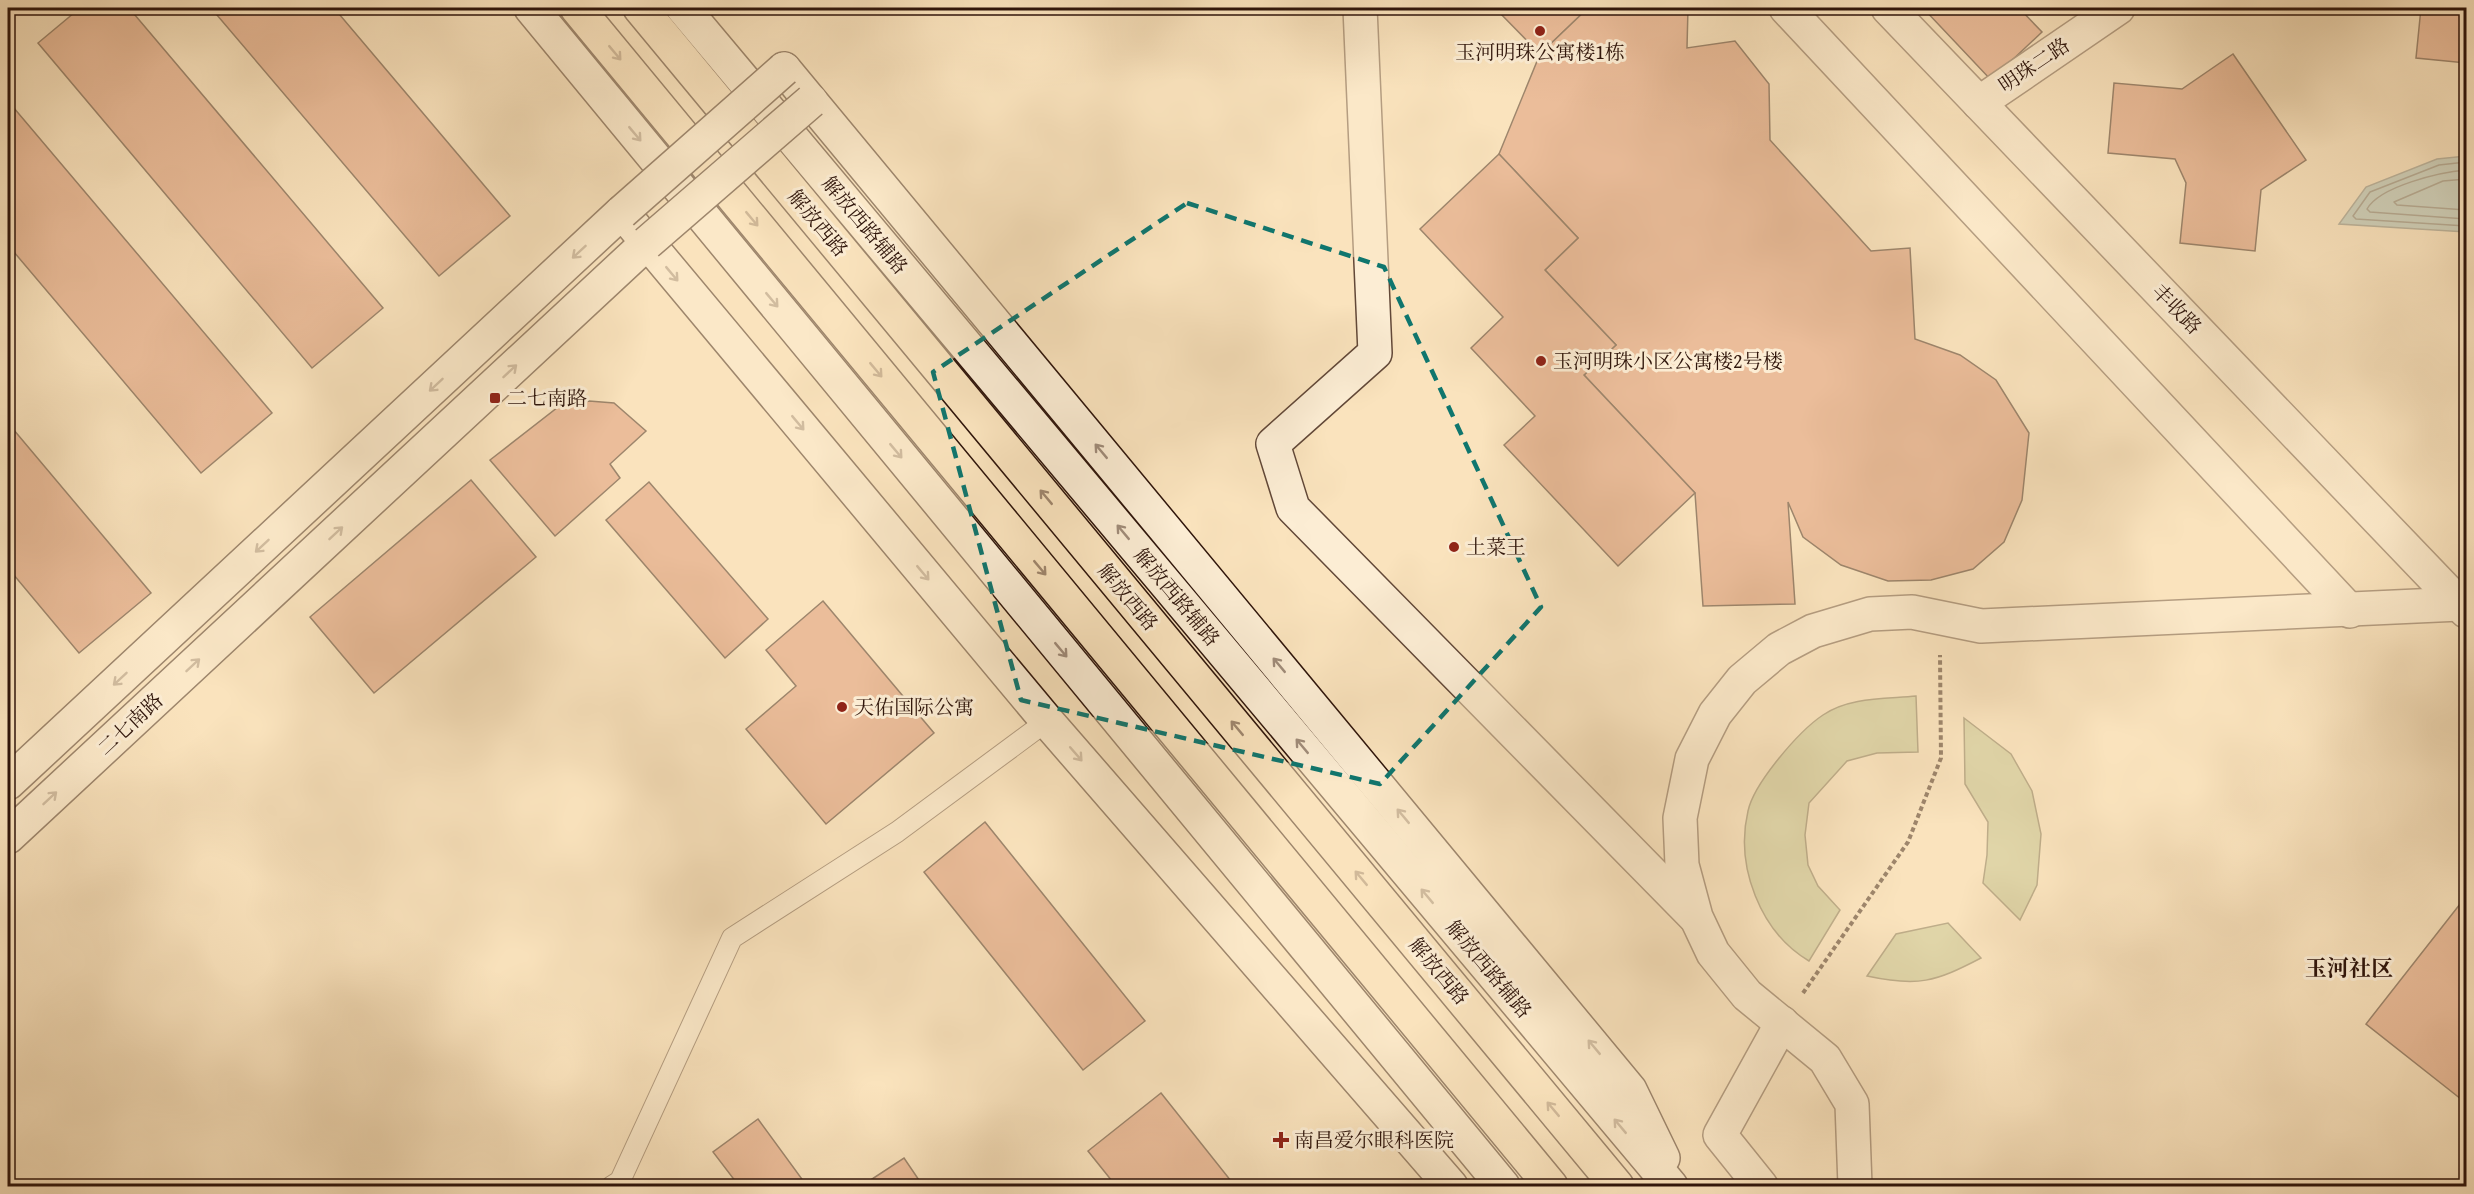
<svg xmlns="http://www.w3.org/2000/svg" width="2474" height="1194" font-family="'Gentium Book Plus','Noto Serif SC',serif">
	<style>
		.green { fill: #c2c38e; stroke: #786c4c; stroke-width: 1.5 }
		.water { fill: #a0bdb9; stroke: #737a73; stroke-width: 1.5 }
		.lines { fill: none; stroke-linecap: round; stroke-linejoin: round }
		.shore { stroke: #686962; stroke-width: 1.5 }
		.building { fill: #d98f70; stroke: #2f150b; stroke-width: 1.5 }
		.lane-casing { stroke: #624838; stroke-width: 22 }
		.street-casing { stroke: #624838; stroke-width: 36 }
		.secondary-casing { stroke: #2f150b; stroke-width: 36 }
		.primary-casing { stroke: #2f150b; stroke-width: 36 }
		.path { stroke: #2f150b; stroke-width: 4; stroke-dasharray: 4.5 3; stroke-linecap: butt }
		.lane { stroke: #fcedd4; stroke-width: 20 }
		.street { stroke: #fcedd4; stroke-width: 33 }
		.secondary { stroke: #fcedd4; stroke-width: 33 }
		.primary { stroke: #fae3bd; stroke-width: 33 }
		.secondary-bridge-casing { stroke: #2f150b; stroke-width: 36; stroke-linecap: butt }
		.secondary-bridge { stroke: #fcedd4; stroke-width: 33 }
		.oneway { stroke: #9f866d }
		.oneway2 { stroke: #a08c7a }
		.marked { fill: none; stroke: #0f766e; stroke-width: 4.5; stroke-dasharray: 12 8; stroke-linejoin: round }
		.poi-dot { fill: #8f2418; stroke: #fcedd4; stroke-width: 2 }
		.labels { text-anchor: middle; stroke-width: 6; stroke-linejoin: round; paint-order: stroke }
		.poi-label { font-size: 20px; fill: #2f150b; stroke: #fcedd4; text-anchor: start }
		.street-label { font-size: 20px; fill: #2f150b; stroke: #fcedd4 }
		.quarter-label { font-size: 22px; font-weight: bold; fill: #2f150b; stroke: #fcedd4 }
	</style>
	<rect width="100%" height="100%" fill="#fae3bd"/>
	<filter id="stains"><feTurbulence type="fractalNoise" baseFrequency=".00333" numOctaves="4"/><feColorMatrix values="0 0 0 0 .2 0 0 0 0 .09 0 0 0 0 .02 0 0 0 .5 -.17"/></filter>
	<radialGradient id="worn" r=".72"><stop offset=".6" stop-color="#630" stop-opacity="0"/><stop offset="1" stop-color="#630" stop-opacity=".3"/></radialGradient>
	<g class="green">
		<path d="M1916 696 1918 752 1877 753 1847 761 1809 803 1805 835 1808 865 1818 886 1840 910 1809 961C1760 932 1735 866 1748 811 1754 783 1799 731 1823 715 1849 697 1885 699 1916 696Z"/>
		<polygon points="1964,718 2011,754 2032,791 2041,834 2037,885 2020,920 1983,883 1987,855 1988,822 1965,784"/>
		<path d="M1948 923 1981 958C1935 982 1918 987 1867 976L1896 934Z"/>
	</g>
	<polygon class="water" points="2466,156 2466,232 2339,224 2366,187 2437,159"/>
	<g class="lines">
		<g class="shore">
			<polyline points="2466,162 2439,165 2370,192 2353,216 2356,219 2466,226"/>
			<path d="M2466 170C2441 172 2380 186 2367 209L2370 212 2466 219"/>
			<polyline points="2466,179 2443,181 2394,202 2397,205 2466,210"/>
		</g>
	</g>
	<g class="building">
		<polygon points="80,8 129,8 383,308 312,368 38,43"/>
		<polygon points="211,8 334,8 510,216 439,276"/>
		<polygon points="1495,8 1588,8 1540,54"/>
		<polygon points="1588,8 1688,8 1687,48 1735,41 1769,84 1770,140 1871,251 1910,248 1915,339 1960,355 1996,380 2029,433 2022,500 2004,542 1973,569 1931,580 1888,581 1841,565 1803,537 1788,502 1795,604 1703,606 1695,493 1584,375 1616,345 1545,270 1578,238 1499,154 1540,54"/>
		<polygon points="1923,8 2019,8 2042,32 1991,80"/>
		<polygon points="2421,8 2466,8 2466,63 2416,58"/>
		<polygon points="2233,54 2306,160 2261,190 2255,251 2180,243 2186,183 2175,159 2108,153 2114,83 2182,89"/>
		<polygon points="8,101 272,413 201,473 8,245"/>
		<polygon points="1499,154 1578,238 1545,270 1616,345 1584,375 1695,493 1618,566 1504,445 1535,416 1471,348 1503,317 1420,229"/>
		<polygon points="589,401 614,403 646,431 610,464 620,478 555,536 490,460 562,404"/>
		<polygon points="8,423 151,593 79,653 8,568"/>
		<polygon points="471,480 536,557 374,693 310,617"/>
		<polygon points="649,482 768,619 725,658 606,520"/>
		<polygon points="823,601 934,733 826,824 746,729 796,686 766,650"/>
		<polygon points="985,822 1145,1021 1083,1070 924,872"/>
		<polygon points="2464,899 2466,900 2466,1103 2366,1024"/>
		<polygon points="1161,1093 1235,1186 1116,1186 1088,1151"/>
		<polygon points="758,1119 807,1186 739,1186 713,1152"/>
		<polygon points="904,1158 923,1186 873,1186 869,1181"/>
	</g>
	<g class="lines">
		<defs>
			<polyline id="lane" points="612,1186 620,1181 732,938 897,832 1047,721"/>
			<g id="street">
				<polyline points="1360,8 1375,353 1273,444 1293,508 1694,916"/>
				<polyline points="1786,8 2350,611"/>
				<polyline points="1888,8 2466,611"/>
				<polyline points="1979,103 2118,8"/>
				<polyline points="1761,1186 1720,1135 1782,1023"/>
				<polyline points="1855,1186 1852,1104 1825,1059 1747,995 1713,953 1696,917 1682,865 1680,818 1692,759 1715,714 1742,680 1779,649 1813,631 1870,614 1912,612 1981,626 2460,604"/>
			</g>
			<g id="secondary">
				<polyline points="531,8 1503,1186"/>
				<polyline points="683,8 1671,1186"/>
				<polyline points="784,69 1630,1090 1663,1158"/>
				<polyline points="8,783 622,212 1047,721 1451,1186"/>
				<polyline points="8,837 647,243"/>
			</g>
			<g id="primary">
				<polyline points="577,8 1551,1186"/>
				<polyline points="640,8 1617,1186"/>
			</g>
		</defs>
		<use href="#lane" class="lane-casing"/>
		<use href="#street" class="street-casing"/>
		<use href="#secondary" class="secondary-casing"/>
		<use href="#primary" class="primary-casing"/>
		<polyline class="path" points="1803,993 1908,842 1941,758 1940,655"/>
		<use href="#lane" class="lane"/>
		<use href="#street" class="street"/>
		<use href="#secondary" class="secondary"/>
		<use href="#primary" class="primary"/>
		<defs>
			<g id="secondary-bridge">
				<polyline points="622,212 784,69"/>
				<polyline points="647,243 811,101"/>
			</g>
		</defs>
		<use href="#secondary-bridge" class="secondary-bridge-casing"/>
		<use href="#secondary-bridge" class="secondary-bridge"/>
	</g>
	<defs><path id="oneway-shaft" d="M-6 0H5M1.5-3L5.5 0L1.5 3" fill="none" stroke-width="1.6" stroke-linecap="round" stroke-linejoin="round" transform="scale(1.5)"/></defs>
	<g class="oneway">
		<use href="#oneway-shaft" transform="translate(615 53) rotate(50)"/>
		<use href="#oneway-shaft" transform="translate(752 219) rotate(50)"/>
		<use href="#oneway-shaft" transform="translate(876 370) rotate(50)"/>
		<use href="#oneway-shaft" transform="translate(1046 497) rotate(-130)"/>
		<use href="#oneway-shaft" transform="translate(1040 568) rotate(50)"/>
		<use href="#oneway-shaft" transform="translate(1237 728) rotate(-130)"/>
		<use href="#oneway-shaft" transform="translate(1361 878) rotate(-130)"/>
		<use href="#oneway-shaft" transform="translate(1553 1109) rotate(-130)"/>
	</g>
	<g class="oneway2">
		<use href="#oneway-shaft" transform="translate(635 134) rotate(50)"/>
		<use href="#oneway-shaft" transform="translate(579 252) rotate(137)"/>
		<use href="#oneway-shaft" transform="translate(672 274) rotate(50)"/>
		<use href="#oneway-shaft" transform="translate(772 300) rotate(50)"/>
		<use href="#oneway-shaft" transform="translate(510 371) rotate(-43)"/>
		<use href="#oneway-shaft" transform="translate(436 385) rotate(137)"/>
		<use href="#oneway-shaft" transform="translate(798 423) rotate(50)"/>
		<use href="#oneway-shaft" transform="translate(896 451) rotate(50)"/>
		<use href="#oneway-shaft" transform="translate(1101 451) rotate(-130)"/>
		<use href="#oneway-shaft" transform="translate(1123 532) rotate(-130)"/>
		<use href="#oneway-shaft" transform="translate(336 533) rotate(-43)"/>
		<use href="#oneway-shaft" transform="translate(262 546) rotate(137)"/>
		<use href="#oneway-shaft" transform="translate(923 573) rotate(50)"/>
		<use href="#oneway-shaft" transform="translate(1061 650) rotate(50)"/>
		<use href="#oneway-shaft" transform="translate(193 665) rotate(-43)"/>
		<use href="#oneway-shaft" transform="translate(1279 665) rotate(-130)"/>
		<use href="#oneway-shaft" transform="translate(120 679) rotate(137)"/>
		<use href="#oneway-shaft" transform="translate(1302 746) rotate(-130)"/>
		<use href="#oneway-shaft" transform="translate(1076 754) rotate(49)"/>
		<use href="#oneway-shaft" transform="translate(50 798) rotate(-43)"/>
		<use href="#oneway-shaft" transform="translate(1403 816) rotate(-130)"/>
		<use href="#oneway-shaft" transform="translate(1427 896) rotate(-130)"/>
		<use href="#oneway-shaft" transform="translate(1594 1047) rotate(-130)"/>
		<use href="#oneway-shaft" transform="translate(1620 1126) rotate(-130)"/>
	</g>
	<path d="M0 0H2474V1194H0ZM1187 203 1384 267 1541 607 1380 784 1021 700 933 372Z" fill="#fae3bd" fill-opacity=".55" fill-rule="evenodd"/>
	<path class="marked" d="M1187 203 1384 267 1541 607 1380 784 1021 700 933 372Z"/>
	<g class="poi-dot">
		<circle cx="1540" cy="31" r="6"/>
		<circle cx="1541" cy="361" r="6"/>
		<rect x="489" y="392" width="12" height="12" rx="3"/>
		<circle cx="1454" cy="547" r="6"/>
		<circle cx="842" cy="707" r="6"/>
		<path d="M1278 1131h6v6h6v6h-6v6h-6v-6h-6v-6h6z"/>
	</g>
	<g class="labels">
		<g class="poi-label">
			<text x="1540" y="59" text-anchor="middle">玉河明珠公寓楼1栋</text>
			<text x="1553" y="368">玉河明珠小区公寓楼2号楼</text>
			<text x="507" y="405">二七南路</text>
			<text x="1466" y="554">土菜王</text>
			<text x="854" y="714">天佑国际公寓</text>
			<text x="1294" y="1147">南昌爱尔眼科医院</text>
		</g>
		<g class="street-label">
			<text transform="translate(2034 65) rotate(-34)" y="7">明珠二路</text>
			<text transform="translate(818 223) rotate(50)" y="7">解放西路</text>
			<text transform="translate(865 225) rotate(50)" y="7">解放西路辅路</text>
			<text transform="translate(2177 309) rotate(46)" y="7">丰收路</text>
			<text transform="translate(1128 597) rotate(50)" y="7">解放西路</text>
			<text transform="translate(1177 597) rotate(50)" y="7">解放西路辅路</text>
			<text transform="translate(130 724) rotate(-43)" y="7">二七南路</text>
			<text transform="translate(1489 969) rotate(50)" y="7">解放西路辅路</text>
			<text transform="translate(1439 971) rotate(50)" y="7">解放西路</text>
		</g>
		<g class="quarter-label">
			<text x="2349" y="976">玉河社区</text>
		</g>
	</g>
	<rect width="2474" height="1194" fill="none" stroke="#fae3bd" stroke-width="30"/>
	<rect x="9" y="9" width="2456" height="1176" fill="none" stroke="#2f150b" stroke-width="3"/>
	<rect x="15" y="15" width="2444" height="1164" fill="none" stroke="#2f150b" stroke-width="1.5"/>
	<rect width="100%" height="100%" filter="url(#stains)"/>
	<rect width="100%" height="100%" fill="url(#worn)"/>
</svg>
